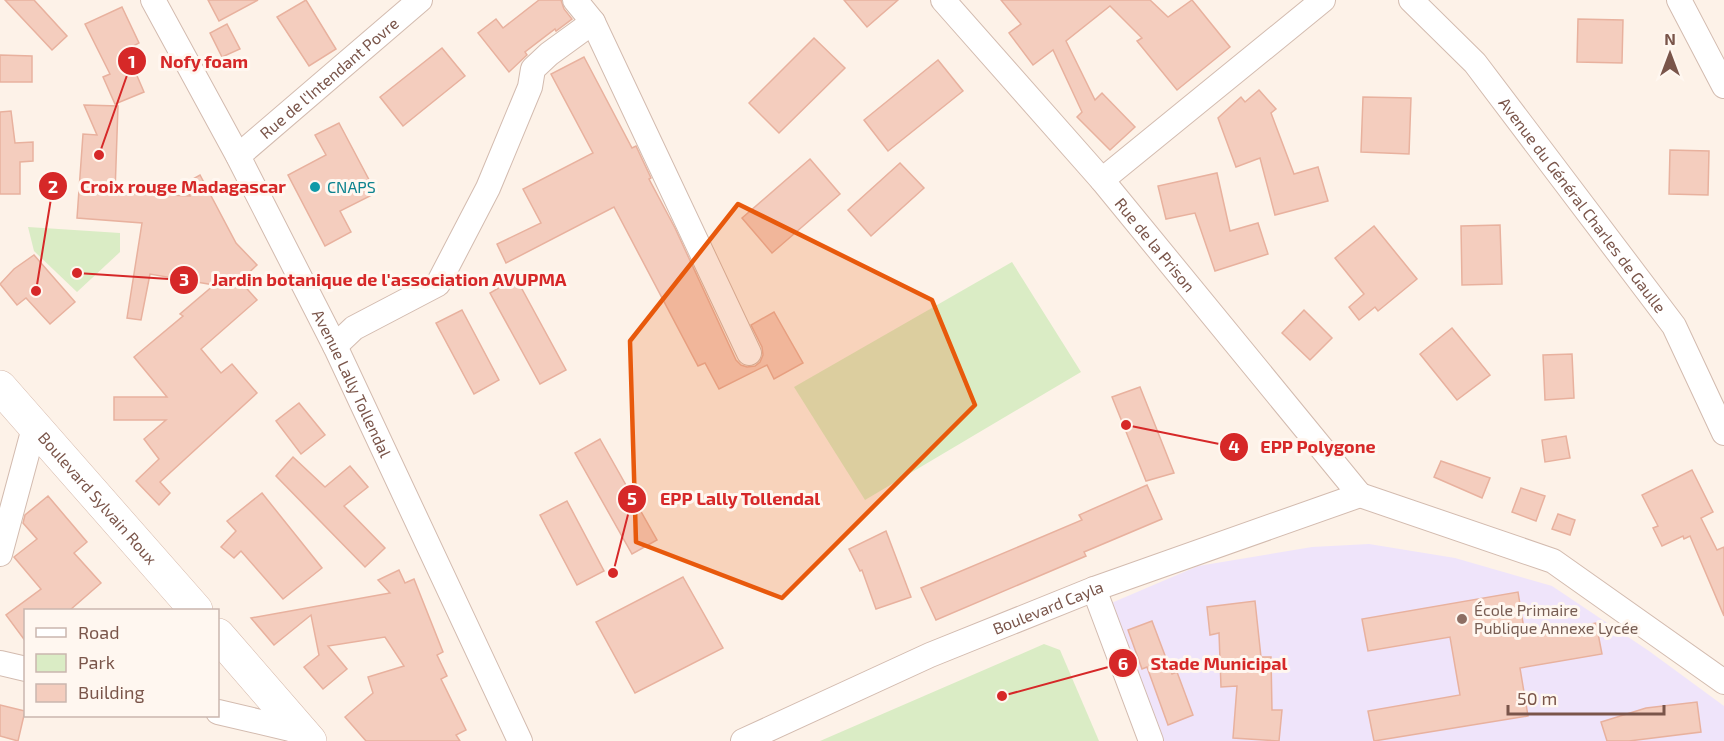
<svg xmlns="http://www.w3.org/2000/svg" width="1724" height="741" font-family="'Exo 2',sans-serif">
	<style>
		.education { fill: #efe4fa }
		.green { fill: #daecc5 }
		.building { fill: #f4cdbe; stroke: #e8b19e; stroke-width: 1.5 }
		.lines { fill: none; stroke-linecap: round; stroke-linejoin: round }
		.street-casing { stroke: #d3bbaf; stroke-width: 26 }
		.secondary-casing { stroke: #d6baac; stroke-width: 34 }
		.street { stroke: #fff; stroke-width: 24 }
		.secondary { stroke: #fff; stroke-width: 33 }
		.marked { fill: #e8590c; fill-opacity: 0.2; stroke: #e8590c; stroke-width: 4.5; stroke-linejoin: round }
		.culture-dot { fill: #0f9aa8; stroke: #fff7f0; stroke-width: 2 }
		.education-dot { fill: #8d6e63; stroke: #fff7f0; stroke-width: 2 }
		.labels { text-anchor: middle; stroke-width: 6; stroke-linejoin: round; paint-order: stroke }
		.street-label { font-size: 16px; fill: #7a554a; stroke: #fff7f0 }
		.culture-label { font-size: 16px; fill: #0d838f; stroke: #fff7f0; text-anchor: start }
		.education-label { font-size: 16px; fill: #785e54; stroke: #fff7f0; text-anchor: start }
		.leader { fill: none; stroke: #d62828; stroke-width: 2 }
		.callout-dot { fill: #d62828; stroke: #fff7f0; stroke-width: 2 }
		.mark-label { font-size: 18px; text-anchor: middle; font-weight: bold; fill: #fff }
		.callout-label { font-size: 18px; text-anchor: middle; font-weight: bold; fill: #d62828; stroke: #fff7f0; stroke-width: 6; stroke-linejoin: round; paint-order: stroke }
	</style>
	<rect width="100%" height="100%" fill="#fdf2e8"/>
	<polygon class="education" points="1369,544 1455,558 1552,586 1649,651 1724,706 1724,741 1159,741 1102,607 1198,566 1312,547"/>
	<g class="green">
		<polygon points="28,227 120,233 120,252 77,292 34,251"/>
		<polygon points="1012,262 1081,372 865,500 794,387"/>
		<polygon points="1044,644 1060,650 1099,741 820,741"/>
	</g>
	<g class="building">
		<polygon points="5,0 34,0 67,36 52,50"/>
		<polygon points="208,0 258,0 219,21"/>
		<polygon points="306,0 336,49 309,66 277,17"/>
		<polygon points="539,0 561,0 564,9 572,19 556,31 555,29 525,52 527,55 509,72 478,33 496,19 503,28"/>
		<polygon points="844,0 898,0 867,27"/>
		<polygon points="1001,0 1150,0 1168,17 1192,0 1230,47 1177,90 1137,41 1142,38 1110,6 1066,41 1095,100 1102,93 1135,127 1110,150 1077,117 1082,112 1053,50 1033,65 1009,33 1021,24"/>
		<polygon points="122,7 139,43 126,50 144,92 115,104 103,77 110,74 85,24"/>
		<polygon points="1578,19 1623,20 1622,63 1577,62"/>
		<polygon points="227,24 240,49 222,57 210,33"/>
		<polygon points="814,38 845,68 779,133 749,103"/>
		<polygon points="442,48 465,76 403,126 380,97"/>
		<polygon points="0,55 32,56 32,82 0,82"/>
		<polygon points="584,57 632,148 636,146 651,178 649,179 675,228 736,360 741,365 747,367 755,366 760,362 763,355 762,347 751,325 774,312 803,363 774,379 767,365 719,389 705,363 698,366 614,207 506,263 497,244 541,223 523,189 593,153 551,74"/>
		<polygon points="938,60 963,91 888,151 864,120"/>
		<polygon points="1259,90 1276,109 1271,113 1294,174 1318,167 1328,201 1275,215 1260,158 1236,167 1218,118 1241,97 1245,102"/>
		<polygon points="1363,97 1411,98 1409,154 1361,152"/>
		<polygon points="84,105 118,106 115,193 190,196 184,184 200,175 236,243 257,265 240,281 257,300 201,349 221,373 232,364 257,393 160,482 170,493 159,505 136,481 159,459 144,439 166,420 114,420 114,397 167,397 134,357 183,316 180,314 214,285 150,274 141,320 127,318 142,223 77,218 83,134 97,135"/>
		<polygon points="11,111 15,143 33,142 33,161 20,162 20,194 0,194 0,112"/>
		<polygon points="339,123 376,193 340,211 351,232 325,246 288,175 326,155 315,135"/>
		<polygon points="1670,150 1709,151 1708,195 1669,194"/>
		<polygon points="810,159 840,194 772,253 742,218"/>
		<polygon points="900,163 924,188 871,236 848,210"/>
		<polygon points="1217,173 1230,231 1258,223 1268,254 1215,271 1195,213 1166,219 1158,186"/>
		<polygon points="1500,225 1502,284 1462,285 1461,226"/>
		<polygon points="1374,226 1417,279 1378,311 1375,307 1359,320 1349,307 1364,294 1335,258"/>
		<polygon points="34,255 75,302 50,324 26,298 17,305 0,284 14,269"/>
		<polygon points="516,278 566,370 540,384 490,293"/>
		<polygon points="462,310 499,380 474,394 436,323"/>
		<polygon points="1304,310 1332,338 1310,360 1282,333"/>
		<polygon points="1452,328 1490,375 1457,400 1420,354"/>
		<polygon points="1572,354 1574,398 1545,400 1543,355"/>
		<polygon points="1140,387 1174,473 1146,481 1112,397"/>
		<polygon points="299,403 325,435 301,454 276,421"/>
		<polygon points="1566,436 1570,458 1545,462 1542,440"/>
		<polygon points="600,439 657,540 632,554 575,453"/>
		<polygon points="293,457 325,487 350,466 368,487 344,506 385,548 365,567 276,476"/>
		<polygon points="1441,461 1490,478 1482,498 1434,477"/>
		<polygon points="1692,470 1713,512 1701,518 1717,550 1724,547 1724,616 1690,536 1684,539 1683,536 1662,546 1653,528 1658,526 1642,495"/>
		<polygon points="1147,485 1162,519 1084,552 1086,556 936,620 921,588 1082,520 1079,515"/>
		<polygon points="1521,488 1545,496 1536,521 1512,512"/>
		<polygon points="262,493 322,568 283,599 241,551 234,558 221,547 236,531 227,521"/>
		<polygon points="48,496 87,542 74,553 101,583 70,610 26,610 26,642 6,615 41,589 14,557 37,539 23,523 25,515"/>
		<polygon points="567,501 604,571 577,585 540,515"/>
		<polygon points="1558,514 1575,520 1570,535 1552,529"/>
		<polygon points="886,531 911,597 876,609 862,570 860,571 849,549"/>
		<polygon points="399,570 405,583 414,579 443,652 437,655 447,676 441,679 466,730 456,735 460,741 366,741 345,717 373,693 368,677 404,666 385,637 328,646 347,669 323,689 304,667 319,655 311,615 274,645 251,618 390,593 378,580"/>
		<polygon points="683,577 723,648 635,693 596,622"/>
		<polygon points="1518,592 1525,635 1596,623 1602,654 1520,668 1528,716 1374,741 1368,711 1460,695 1450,637 1368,651 1362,619"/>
		<polygon points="1255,601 1261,657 1271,657 1272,710 1282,710 1279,741 1233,738 1237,686 1221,687 1219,633 1210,635 1207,607"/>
		<polygon points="1152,621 1172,674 1177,672 1193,715 1168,725 1147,667 1142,669 1128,630"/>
		<polygon points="1697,702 1701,732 1629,741 1607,741 1601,722 1646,708"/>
		<polygon points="0,705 25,711 18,741 0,736"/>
	</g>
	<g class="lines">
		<defs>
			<g id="street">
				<path id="s1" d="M153 0 238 156 335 346 520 741"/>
				<polyline points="575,0 593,22 749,353"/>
				<path id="s2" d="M943 0 1102 180 1360 495"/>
				<path id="s3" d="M1411 0 1475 63 1674 326 1724 433"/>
				<polyline points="1679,0 1724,86"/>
				<path id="s4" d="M238 156 420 0"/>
				<polyline points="1102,180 1323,0"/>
				<polyline points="335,346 354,328 438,284 488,188 530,87 533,69 549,54 593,22"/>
				<polyline points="1360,495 1553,561 1724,682"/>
				<polyline points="0,554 34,428"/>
				<polyline points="1094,589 1151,741"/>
				<polyline points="0,663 26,669"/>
				<polyline points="218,712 303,732"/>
				<path id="s5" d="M743 741 930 655 1094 589 1360 495"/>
			</g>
			<g id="secondary">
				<path id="s6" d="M0 387 196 610"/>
				<polyline points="218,635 310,741"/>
			</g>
		</defs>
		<use href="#street" class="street-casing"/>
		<use href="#secondary" class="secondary-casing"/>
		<use href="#street" class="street"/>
		<use href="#secondary" class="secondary"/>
	</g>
	<path class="marked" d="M738 204 932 300 975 405 782 598 636 542 630 341Z"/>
	<circle class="culture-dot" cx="315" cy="187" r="6"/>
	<circle class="education-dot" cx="1462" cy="619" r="6"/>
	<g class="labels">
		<g class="street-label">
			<text dy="6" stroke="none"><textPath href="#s4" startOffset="120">Rue de l'Intendant Povre</textPath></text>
			<text dy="6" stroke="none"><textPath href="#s3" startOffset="268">Avenue du Général Charles de Gaulle</textPath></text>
			<text dy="6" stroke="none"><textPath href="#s2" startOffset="324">Rue de la Prison</textPath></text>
			<text dy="6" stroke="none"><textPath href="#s1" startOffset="432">Avenue Lally Tollendal</textPath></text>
			<text dy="6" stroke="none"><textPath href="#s6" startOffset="148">Boulevard Sylvain Roux</textPath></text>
			<text dy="6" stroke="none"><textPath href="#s5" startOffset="333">Boulevard Cayla</textPath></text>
		</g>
		<g class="culture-label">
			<text x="327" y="193">CNAPS</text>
		</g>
		<g class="education-label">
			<text x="1474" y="616">École Primaire<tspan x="1474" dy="18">Publique Annexe Lycée</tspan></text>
		</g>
	</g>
	<path class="leader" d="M99 155L132 61M36 291L53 186M77 273L184 280M1126 425L1234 447M613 573L632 499M1002 696L1123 663"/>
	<g class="callout-dot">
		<circle cx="99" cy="155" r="6"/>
		<circle cx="36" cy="291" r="6"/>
		<circle cx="77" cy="273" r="6"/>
		<circle cx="1126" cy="425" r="6"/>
		<circle cx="613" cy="573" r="6"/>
		<circle cx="1002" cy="696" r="6"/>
		<circle cx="132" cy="61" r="15"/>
		<circle cx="53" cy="186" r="15"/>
		<circle cx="184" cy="280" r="15"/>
		<circle cx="1234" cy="447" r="15"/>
		<circle cx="632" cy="499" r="15"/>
		<circle cx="1123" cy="663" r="15"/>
	</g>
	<g class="mark-label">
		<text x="132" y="68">1</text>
		<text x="53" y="193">2</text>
		<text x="184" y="286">3</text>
		<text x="1234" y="453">4</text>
		<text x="632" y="505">5</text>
		<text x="1123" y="670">6</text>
	</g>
	<g class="callout-label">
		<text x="204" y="68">Nofy foam</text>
		<text x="183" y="193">Croix rouge Madagascar</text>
		<text x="389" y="286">Jardin botanique de l'association AVUPMA</text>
		<text x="1318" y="453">EPP Polygone</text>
		<text x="740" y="505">EPP Lally Tollendal</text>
		<text x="1219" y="670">Stade Municipal</text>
	</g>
	<rect x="24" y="609" width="195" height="108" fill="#fff7f0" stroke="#cab6ae" stroke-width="1.5"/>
	<rect x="36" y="628" width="30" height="9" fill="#ffffff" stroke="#cab6ae" stroke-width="1.5"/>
	<text x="78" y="639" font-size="18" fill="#7a554a">Road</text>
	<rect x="36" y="654" width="30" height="18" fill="#daecc5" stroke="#cab6ae" stroke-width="1.5"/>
	<text x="78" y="669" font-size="18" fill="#7a554a">Park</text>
	<rect x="36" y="684" width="30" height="18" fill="#f4cdbe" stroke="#cab6ae" stroke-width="1.5"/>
	<text x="78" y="699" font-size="18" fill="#7a554a">Building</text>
	<g transform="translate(1670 54)" stroke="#fff7f0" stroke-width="4.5" paint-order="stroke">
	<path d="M0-4.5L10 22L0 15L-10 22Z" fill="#7a554a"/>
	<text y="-9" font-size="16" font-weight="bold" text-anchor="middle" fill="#7a554a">N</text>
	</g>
	<path d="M1508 705v9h156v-9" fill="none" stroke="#7a554a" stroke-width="3"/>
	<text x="1517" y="705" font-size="18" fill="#7a554a" stroke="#fff7f0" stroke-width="4.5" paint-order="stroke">50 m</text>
</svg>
